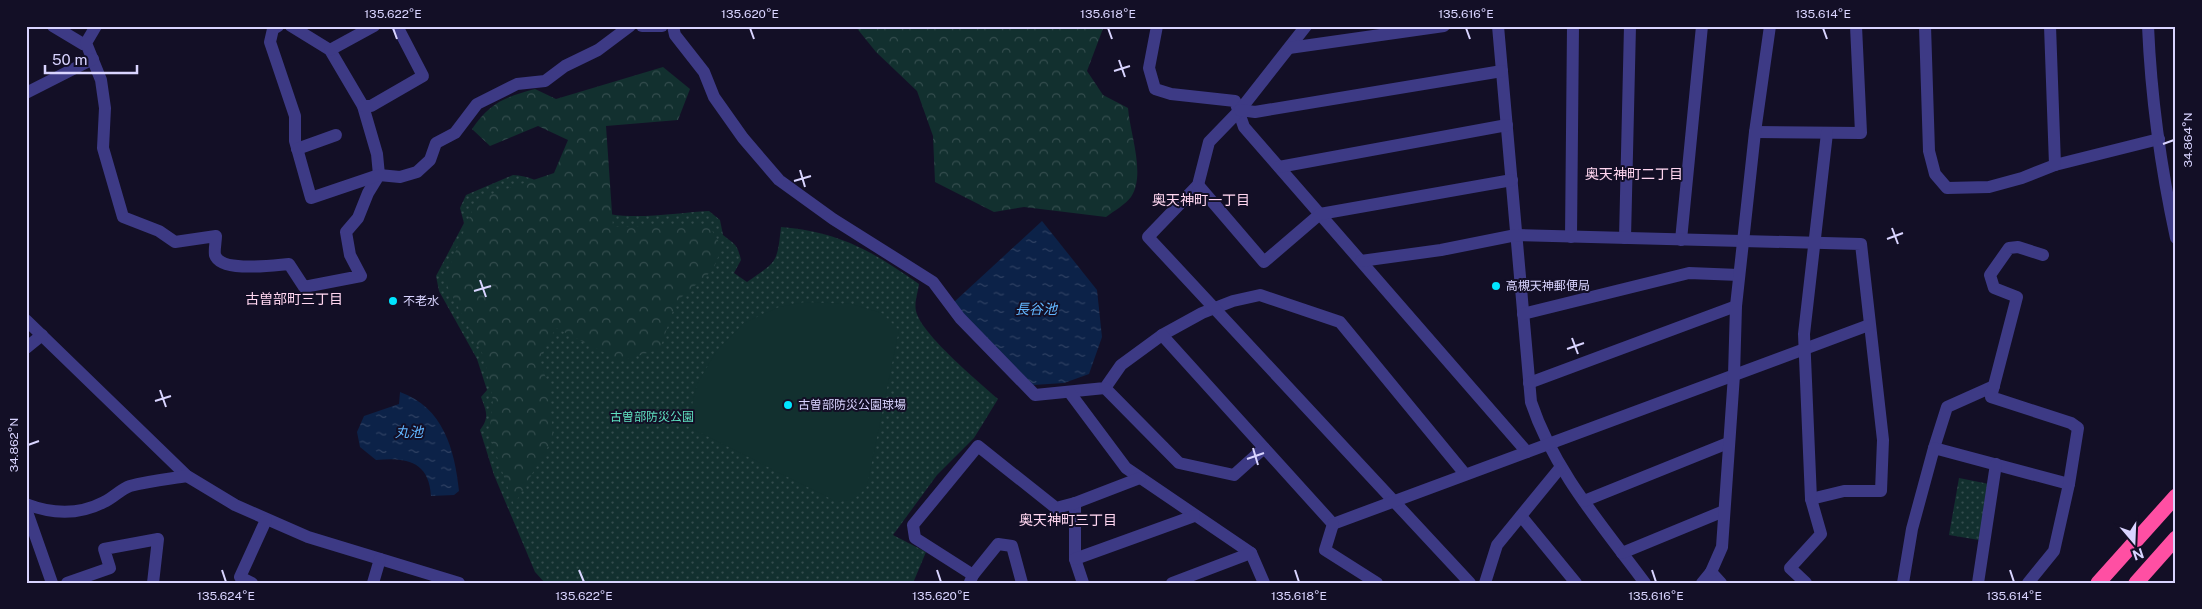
<svg xmlns="http://www.w3.org/2000/svg" width="2202" height="609" font-family="'Public Sans','Noto Sans JP',sans-serif">
	<style>
		.grass { fill: url(#grass-dots) }
		.forest { fill: url(#forest-crowns) }
		.garden { fill: #12302f }
		.water { fill: url(#water-ripples) }
		.lines { fill: none; stroke-linecap: round; stroke-linejoin: round }
		.minor { stroke: #3d3a85; stroke-width: 12 }
		.highway { stroke: #ff4fa3; stroke-width: 15 }
		.ticks { fill: none; stroke: #d9d4ff; stroke-width: 2 }
		.poi-dot { fill: #00e5ff; stroke: #130f26; stroke-width: 2 }
		.labels { text-anchor: middle; stroke-width: 4; stroke-linejoin: round; paint-order: stroke }
		.poi-label { font-size: 12px; fill: #d9d4ff; stroke: #130f26; text-anchor: start }
		.park-label { font-size: 12px; fill: #5fe0c0; stroke: #130f26 }
		.neighbourhood-label { font-size: 14px; fill: #ffd6f0; stroke: #130f26 }
		.water-label { font-size: 14px; font-style: italic; fill: #62b6ff; stroke: #130f26 }
		.neatline { fill: none; stroke: #d9d4ff; stroke-width: 2 }
		.ticks-label { font-size: 12px; text-anchor: middle; fill: #d9d4ff }
	</style>
	<defs>
		<pattern id="grass-dots" width="8" height="8" patternUnits="userSpaceOnUse" patternTransform="scale(1.25)"><rect width="8" height="8" fill="#12302f"/><path d="M2 2h.1M6 6h.1" fill="none" stroke="#344d4e" stroke-width="1.8" stroke-linecap="round"/></pattern>
		<pattern id="forest-crowns" width="20" height="18" patternUnits="userSpaceOnUse" patternTransform="scale(1.25)"><rect width="20" height="18" fill="#12302f"/><path d="M2 6a3 3 0 1 1 6 0M12 15a3 3 0 1 1 6 0" fill="none" stroke="#344d4e"/></pattern>
		<pattern id="water-ripples" width="26" height="14" patternUnits="userSpaceOnUse" patternTransform="scale(1.25)"><rect width="26" height="14" fill="#0c2248"/><path d="M2 4q2-2 4 0t4 0M15 11q2-2 4 0t4 0" fill="none" stroke="#2f4163"/></pattern>
	</defs>
	<rect width="100%" height="100%" fill="#130f26"/>
	<g class="grass">
		<path d="M513 175C544 177 559 197 586 208 625 223 669 213 709 211L720 220 723 235C735 245 737 243 741 260L734 273 747 282C777 261 777 264 781 227 840 232 872 251 919 284 918 292 914 303 916 311 921 334 979 382 998 399L974 438 937 475 893 535 926 552 913 583H545L535 572 494 475 480 430C490 417 486 411 481 397L487 390 477 359 439 291 436 276 464 223 460 208 466 195Z"/>
		<polygon points="1959,478 1989,484 1979,540 1949,535"/>
	</g>
	<g class="forest">
		<path d="M855 26H1104L1087 71 1103 95 1128 108C1130 134 1146 175 1131 197 1126 204 1114 211 1106 217L1024 207 994 212 935 182 933 136 917 91 876 52Z"/>
		<path d="M663 67 690 89 678 120 606 126 613 227 708 224 722 247 713 270 676 302 660 349 621 361 556 328 539 359 549 386 553 438 514 505 489 434 493 400 484 357 444 280 477 199 554 173 568 140 538 126 490 146 472 129C490 103 505 97 535 89L556 99Z"/>
	</g>
	<path class="garden" d="M805 302 851 304 882 313 899 330 867 486C858 498 851 502 835 501L687 426 697 384 716 352 744 323 779 307Z"/>
	<g class="water">
		<polygon points="1042,221 1097,290 1102,337 1089,374 1064,383 1033,385 953,303"/>
		<path d="M400 392C443 407 455 450 459 491L454 495 431 496C429 461 406 457 376 460L360 447 357 432 364 416 399 404Z"/>
	</g>
	<g class="lines">
		<g class="minor">
			<polyline points="53,26 83,44 86,43"/>
			<path d="M96 26 86 43 101 80 105 108 103 148 123 217 159 231 175 242 216 236C216 241 214 250 215 255 221 273 274 265 289 264L304 287 361 276 350 255 346 232 358 218 368 193 379 175 377 154 363 106 330 50 291 26"/>
			<polyline points="278,26 273,29 270,42 295,116 295,141 311,198 379,175 400,177 417,172 430,160 436,143 455,133 477,104 517,84 545,81 565,66 598,50 630,26"/>
			<polyline points="642,26 662,26"/>
			<polyline points="673,26 675,35 704,72 714,97 743,138 779,180 833,219 933,282 960,318 1035,395 1105,388 1121,365 1162,335 1202,313 1233,301 1260,295 1340,322 1465,474"/>
			<polyline points="1157,26 1149,68 1155,89 1171,94 1235,101 1244,127 1527,452"/>
			<polyline points="1306,26 1240,110 1209,142 1198,185 1148,237 1470,583"/>
			<path d="M1498 26 1531 402C1554 471 1602 525 1645 583"/>
			<polyline points="1925,26 1929,151 1935,174 1947,188 1989,187 2022,178 2055,165 2159,139"/>
			<polyline points="2050,26 2055,165"/>
			<path d="M2148 26C2151 97 2161 169 2176 238"/>
			<polyline points="1289,48 1444,26"/>
			<polyline points="330,50 374,26"/>
			<polyline points="26,93 93,59"/>
			<polyline points="363,106 371,106 423,76 397,26"/>
			<polyline points="1240,110 1255,112 1502,71"/>
			<polyline points="1755,132 1861,133 1856,26"/>
			<polyline points="297,149 336,135"/>
			<polyline points="1279,167 1507,125"/>
			<polyline points="1198,185 1264,262 1320,214 1512,180"/>
			<polyline points="1571,237 1573,26"/>
			<polyline points="1625,238 1630,26"/>
			<polyline points="1681,240 1702,26"/>
			<polyline points="1361,261 1441,250 1516,235 1861,244 1883,440 1881,491 1844,491 1811,499"/>
			<polyline points="1523,314 1689,273 1739,275"/>
			<polyline points="26,320 187,476 235,505 308,537 459,583"/>
			<polyline points="1162,335 1333,524"/>
			<polyline points="26,348 42,335"/>
			<polyline points="1529,383 1736,306"/>
			<polyline points="1105,388 1179,463 1234,475 1264,448"/>
			<polyline points="1070,393 1126,468 1251,553 1264,583"/>
			<polyline points="1934,448 1947,407 1994,386"/>
			<polyline points="1584,501 1728,443"/>
			<polyline points="1075,503 1075,559 1083,583"/>
			<path d="M26 504C52 514 79 515 104 502 113 498 121 489 130 486 148 481 168 479 187 476"/>
			<polyline points="26,509 52,583"/>
			<polyline points="1521,516 1576,583"/>
			<polyline points="1333,524 1869,325"/>
			<polyline points="1333,524 1325,550 1377,583"/>
			<polyline points="1622,553 1724,511"/>
			<polyline points="1075,559 1194,516"/>
			<polyline points="1711,572 1721,583"/>
			<polyline points="973,575 915,538 913,525 978,446 1056,508 1075,503 1140,478"/>
			<polyline points="970,582 973,575 998,544 1012,546 1022,583"/>
			<polyline points="67,583 110,568 104,549 158,539 153,583"/>
			<polyline points="252,583 240,577 266,520"/>
			<polyline points="373,583 380,559"/>
			<polyline points="1172,583 1251,553"/>
			<polyline points="1485,583 1497,545 1560,468"/>
			<polyline points="1702,583 1711,572 1722,547 1734,375 1736,306 1755,132 1770,26"/>
			<polyline points="1806,583 1790,568 1821,534 1811,499 1804,334 1827,133"/>
			<polyline points="1903,583 1912,529 1934,448 2069,484"/>
			<polyline points="1978,583 1996,464"/>
			<polyline points="2028,583 2054,551 2069,484 2078,428 2071,423 1991,397 2017,297 1994,288 1990,275 2009,248 2018,247 2043,255"/>
		</g>
		<g class="highway">
			<polyline points="2098,583 2176,496"/>
			<polyline points="2136,583 2176,538"/>
		</g>
	</g>
	<path class="ticks" d="M393 28 397 39M750 28 754 39M1108 28 1112 39M1466 28 1470 39M1823 28 1827 39M1119 60 1125 77M1114 71 1130 66M2163 144 2174 140M800 170 805 187M794 181 811 176M1892 228 1898 244M1887 239 1903 233M480 280 486 297M474 291 491 286M1572 338 1578 354M1567 349 1584 343M160 390 166 407M155 401 171 396M28 445 39 441M1253 448 1258 465M1247 459 1264 453M222 570 226 582M579 570 584 582M937 570 941 582M1295 570 1299 582M1652 570 1656 582M2010 570 2014 582"/>
	<g class="poi-dot">
		<circle cx="1496" cy="286" r="5"/>
		<circle cx="393" cy="301" r="5"/>
		<circle cx="788" cy="405" r="5"/>
	</g>
	<g class="labels">
		<g class="poi-label">
			<text x="1506" y="290">高槻天神郵便局</text>
			<text x="403" y="305">不老水</text>
			<text x="798" y="409">古曽部防災公園球場</text>
		</g>
		<g class="park-label">
			<text x="652" y="421">古曽部防災公園</text>
		</g>
		<g class="neighbourhood-label">
			<text x="1634" y="179">奥天神町二丁目</text>
			<text x="1201" y="205">奥天神町一丁目</text>
			<text x="294" y="304">古曽部町三丁目</text>
			<text x="1068" y="525">奥天神町三丁目</text>
		</g>
		<g class="water-label">
			<text x="1036" y="314">長谷池</text>
			<text x="409" y="437">丸池</text>
		</g>
	</g>
	<rect width="2202" height="609" fill="none" stroke="#130f26" stroke-width="55"/>
	<g transform="translate(2134 542) rotate(161)" stroke="#130f26" stroke-width="4" paint-order="stroke">
	<path d="M0-4L9 19L0 12L-9 19Z" fill="#d9d4ff"/>
	<text y="-8" font-size="14" font-weight="bold" text-anchor="middle" fill="#d9d4ff">N</text>
	</g>
	<path d="M45 65v8h92v-8" fill="none" stroke="#d9d4ff" stroke-width="2.5"/>
	<text x="52" y="65" font-size="15" fill="#d9d4ff" stroke="#130f26" stroke-width="4" paint-order="stroke">50 m</text>
	<rect x="28" y="28" width="2146" height="554" class="neatline"/>
	<g class="ticks-label">
		<text x="393" y="18">135.622°E</text>
		<text x="750" y="18">135.620°E</text>
		<text x="1108" y="18">135.618°E</text>
		<text x="1466" y="18">135.616°E</text>
		<text x="1823" y="18">135.614°E</text>
		<text transform="translate(2188 140) rotate(-90)" y="4">34.864°N</text>
		<text transform="translate(14 445) rotate(-90)" y="4">34.862°N</text>
		<text x="226" y="600">135.624°E</text>
		<text x="584" y="600">135.622°E</text>
		<text x="941" y="600">135.620°E</text>
		<text x="1299" y="600">135.618°E</text>
		<text x="1656" y="600">135.616°E</text>
		<text x="2014" y="600">135.614°E</text>
	</g>
</svg>
